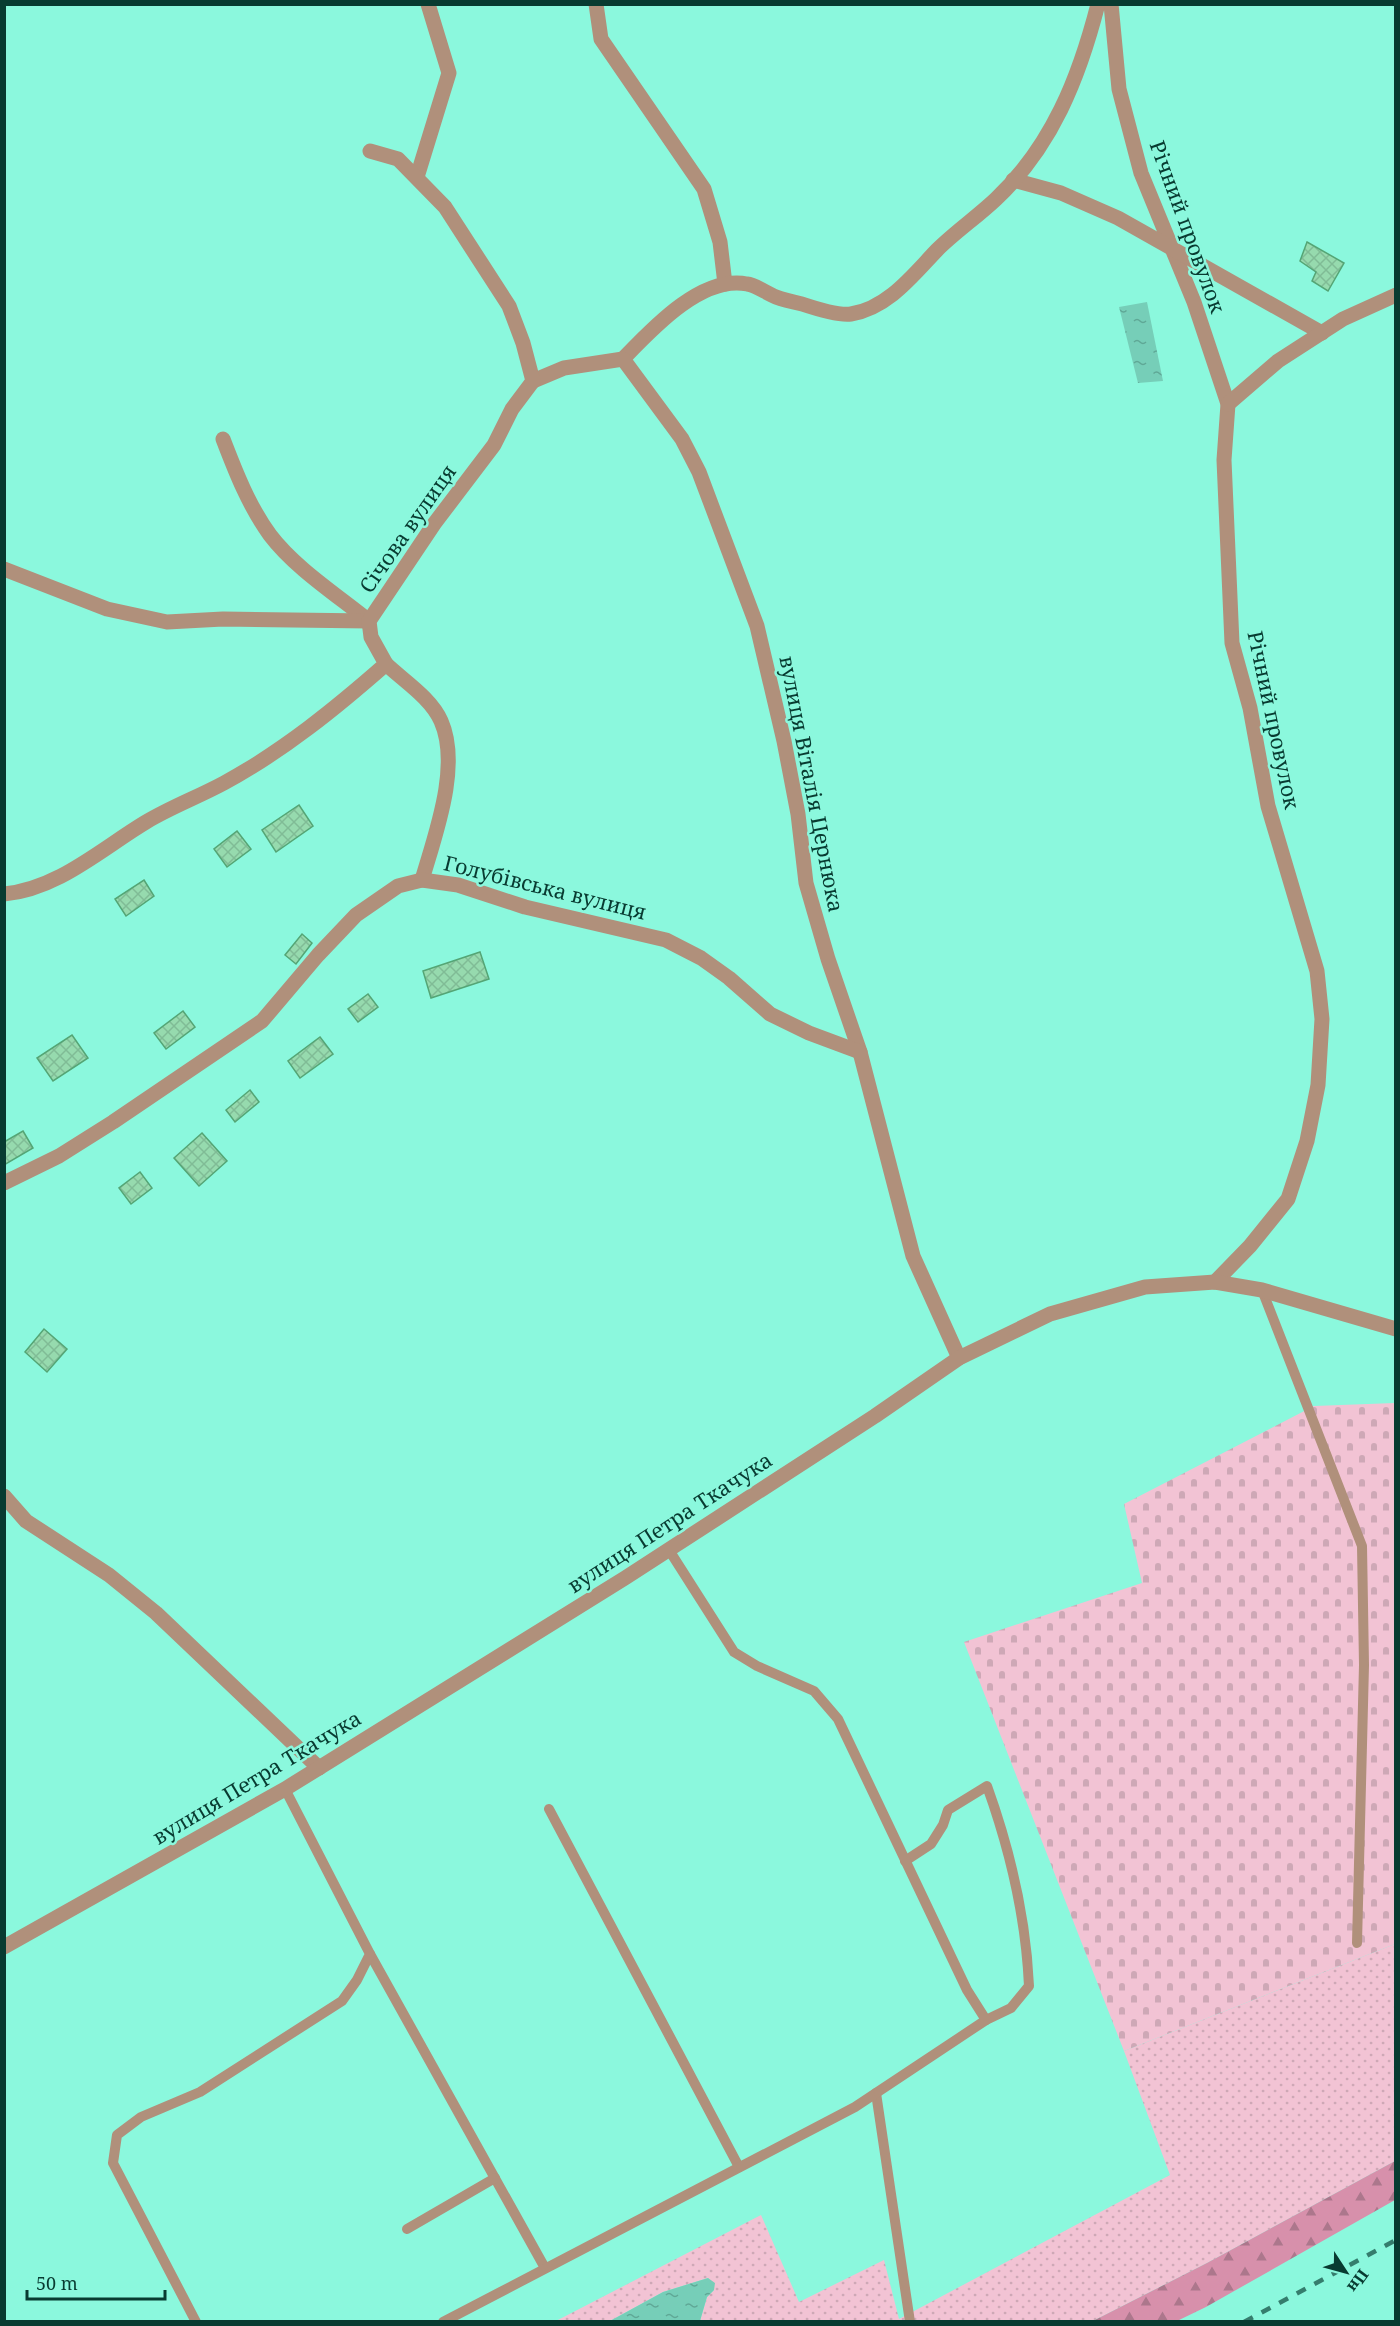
<svg xmlns="http://www.w3.org/2000/svg" width="1400" height="2326" font-family="'Noto Serif',serif">
	<style>
		.grass { fill: url(#grass-dots) }
		.forest { fill: url(#forest-firs) }
		.cemetery { fill: url(#cemetery-stones) }
		.water { fill: url(#water-ripples) }
		.building { fill: url(#building-cross-hatch); stroke: #54a575; stroke-width: 1.5 }
		.lines { fill: none; stroke-linecap: round; stroke-linejoin: round }
		.lane { stroke: #b0907b; stroke-width: 10 }
		.street { stroke: #b0907b; stroke-width: 15 }
		.rail { stroke: #357d6d; stroke-width: 4.5; stroke-dasharray: 10 10; stroke-linecap: butt }
		.labels { text-anchor: middle; stroke-width: 5; stroke-linejoin: round; paint-order: stroke }
		.street-label { font-size: 21px; fill: #083b31; stroke: #8bf8dd }
	</style>
	<defs>
		<pattern id="grass-dots" width="8" height="8" patternUnits="userSpaceOnUse" patternTransform="scale(1.5)"><rect width="8" height="8" fill="#f2c3d4"/><path d="M2 2h.1M6 6h.1" fill="none" stroke="#cea8b6" stroke-width="1.8" stroke-linecap="round"/></pattern>
		<pattern id="forest-firs" width="22" height="20" patternUnits="userSpaceOnUse" patternTransform="scale(1.5)"><rect width="22" height="20" fill="#d790ab"/><path d="M5 1l3.5 6h-7zM16 11l3.5 6h-7z" fill="#ac778c"/></pattern>
		<pattern id="cemetery-stones" width="16" height="16" patternUnits="userSpaceOnUse" patternTransform="scale(1.5)"><rect width="16" height="16" fill="#f2c3d4"/><path d="M2 7V4a2 2 0 0 1 4 0v3zM10 15v-3a2 2 0 0 1 4 0v3z" fill="#cea8b6"/></pattern>
		<pattern id="water-ripples" width="26" height="14" patternUnits="userSpaceOnUse" patternTransform="scale(1.5)"><rect width="26" height="14" fill="#76ceb8"/><path d="M2 4q2-2 4 0t4 0M15 11q2-2 4 0t4 0" fill="none" stroke="#5fa896"/></pattern>
		<pattern id="building-cross-hatch" width="8" height="8" patternUnits="userSpaceOnUse" patternTransform="scale(1.5)"><rect width="8" height="8" fill="#96daae"/><path d="M0 0l8 8M0 8l8-8" fill="none" stroke="#80bc96"/></pattern>
	</defs>
	<rect width="100%" height="100%" fill="#8bf8dd"/>
	<polygon class="grass" points="1395,1944 1395,2161 1207,2263 1093,2321 700,2321 707,2297 714,2290 708,2278 663,2292 610,2321 554,2322 761,2215 799,2302 884,2260 899,2319 1170,2175 1124,2051"/>
	<polygon class="forest" points="1395,2161 1395,2200 1206,2307 1177,2321 1093,2321 1207,2263"/>
	<polygon class="cemetery" points="1395,1403 1395,1944 1124,2051 964,1642 1142,1583 1124,1504 1314,1406"/>
	<g class="water">
		<polygon points="1147,302 1163,381 1138,383 1119,307"/>
		<polygon points="708,2278 715,2283 714,2290 707,2297 700,2321 610,2321 663,2292"/>
	</g>
	<g class="building">
		<polygon points="1307,242 1344,263 1328,291 1312,281 1316,272 1300,261"/>
		<polygon points="299,805 313,826 276,852 262,830"/>
		<polygon points="237,831 251,849 227,867 214,849"/>
		<polygon points="144,880 154,896 126,916 115,899"/>
		<polygon points="302,934 312,943 296,964 285,955"/>
		<polygon points="480,952 489,979 431,998 423,971"/>
		<polygon points="368,994 378,1007 358,1022 348,1009"/>
		<polygon points="183,1011 195,1027 166,1049 154,1033"/>
		<polygon points="72,1035 88,1058 53,1081 37,1058"/>
		<polygon points="320,1037 333,1054 300,1078 288,1061"/>
		<polygon points="250,1090 259,1102 235,1122 226,1110"/>
		<polygon points="23,1131 33,1148 4,1165 4,1142"/>
		<polygon points="202,1133 227,1161 199,1186 174,1158"/>
		<polygon points="140,1172 152,1188 131,1204 119,1188"/>
		<polygon points="44,1329 67,1349 47,1372 25,1352"/>
	</g>
	<g class="lines">
		<g class="lane">
			<polyline points="1262,1290 1362,1546 1364,1665 1357,1943"/>
			<polyline points="549,1809 739,2167"/>
			<path d="M905 1861 931 1844 943 1825 948 1810 987 1786C1010 1850 1026 1919 1029 1986L1011 2008 986 2020"/>
			<polyline points="370,1954 545,2268"/>
			<polyline points="876,2093 910,2322"/>
			<polyline points="407,2229 495,2178"/>
			<polyline points="196,2322 113,2163 117,2135 141,2117 200,2092 342,2001 357,1980 370,1954 285,1789"/>
			<polyline points="443,2322 855,2107 986,2020 967,1990 838,1719 814,1691 757,1666 734,1652 669,1550"/>
		</g>
		<g class="street">
			<polyline points="596,4 601,39 704,189 720,242 725,284"/>
			<polyline points="1111,4 1119,89 1141,173 1194,302 1228,404 1224,460 1232,643 1250,708 1268,806 1317,971 1322,1019 1318,1085 1307,1141 1288,1199 1250,1246 1215,1282"/>
			<polyline points="417,177 449,73 428,4"/>
			<polyline points="1013,180 1061,193 1118,218 1322,333"/>
			<path d="M623 359C651 330 701 275 747 284 756 285 766 293 776 297 784 300 793 302 802 304 814 308 838 316 851 314 888 308 913 275 937 250 955 232 977 217 996 199 1052 146 1079 78 1098 4"/>
			<polyline points="533,381 564,368 623,359 682,439 699,472 757,626 784,741 798,814 806,883 828,959 860,1052 913,1256 959,1358"/>
			<polyline points="1228,404 1278,361 1343,319 1396,295"/>
			<path d="M223 439C236 473 249 506 270 535 295 568 337 595 369 621"/>
			<polyline points="4,569 107,609 167,622 223,619 369,621"/>
			<path d="M386 664C404 681 431 698 441 721 461 766 435 835 422 880"/>
			<path d="M4 894C58 889 101 849 146 822 171 807 198 797 224 783 283 751 336 708 386 664L371 637 369 621 434 524 494 445 512 409 533 381 523 343 509 306 445 207 398 159 370 151"/>
			<polyline points="4,1183 59,1156 113,1122 262,1021 318,955 356,915 398,886 422,880 458,885 525,907 666,940 701,958 729,978 770,1014 809,1033 860,1052"/>
			<polyline points="4,1496 26,1521 109,1575 156,1613 319,1768"/>
			<polyline points="4,1947 285,1789 625,1578 875,1416 959,1358 1050,1314 1145,1287 1215,1282 1262,1290 1396,1329"/>
		</g>
		<polyline class="rail" points="1244,2322 1396,2240"/>
	</g>
	<g class="labels">
		<g class="street-label">
			<text transform="translate(1187 227) rotate(70)" y="7">Річний провулок</text>
			<text transform="translate(408 529) rotate(-55)" y="7">Січова вулиця</text>
			<text transform="translate(1273 720) rotate(78)" y="7">Річний провулок</text>
			<text transform="translate(811 784) rotate(79)" y="7">вулиця Віталія Цернюка</text>
			<text transform="translate(545 888) rotate(14)" y="7">Голубівська вулиця</text>
			<text transform="translate(670 1523) rotate(-33)" y="7">вулиця Петра Ткачука</text>
			<text transform="translate(257 1778) rotate(-31)" y="7">вулиця Петра Ткачука</text>
		</g>
	</g>
	<rect width="1400" height="2326" fill="none" stroke="#083b31" stroke-width="12"/>
	<g transform="translate(1346 2272) rotate(126)" stroke="#8bf8dd" stroke-width="4.5" paint-order="stroke">
	<path d="M0-4.5L10 22L0 15L-10 22Z" fill="#083b31"/>
	<text y="-9" font-size="16" font-weight="bold" text-anchor="middle" fill="#083b31">Пн</text>
	</g>
	<path d="M27 2290v9h138v-9" fill="none" stroke="#083b31" stroke-width="3"/>
	<text x="36" y="2290" font-size="18" fill="#083b31" stroke="#8bf8dd" stroke-width="4.5" paint-order="stroke">50 m</text>
</svg>
